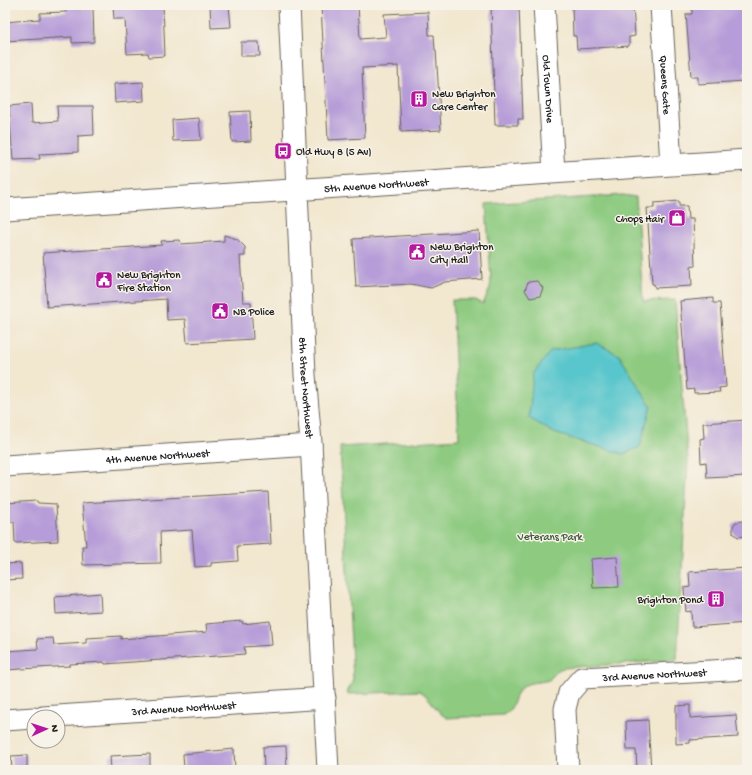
<svg xmlns="http://www.w3.org/2000/svg" width="752" height="775" font-family="'Gochi Hand',sans-serif">
	<style>
		.green { fill: #8ecb81; stroke: #55744e }
		.water { fill: #58c6cc; stroke: #3a7174 }
		.building { fill: #b69cd8 }
		.lines { fill: none; stroke-linecap: round; stroke-linejoin: round }
		.minor-casing { stroke: #67635b; stroke-width: 23 }
		.minor { stroke: #fff; stroke-width: 21 }
		.labels { text-anchor: middle; stroke-width: 3; stroke-linejoin: round; paint-order: stroke }
		.street-label { font-size: 11px; fill: #1c1c1c; stroke: #f7f3e8 }
		.poi-label { font-size: 11px; fill: #1c1c1c; stroke: #f7f3e8; text-anchor: start }
		.park-label { font-size: 11px; fill: #44593f; stroke: #f7f3e8 }
	</style>
	<rect width="100%" height="100%" fill="#f7f3e8"/>
	<filter id="ink" filterUnits="userSpaceOnUse"><feTurbulence type="fractalNoise" baseFrequency=".025" numOctaves="2"/><feDisplacementMap in="SourceGraphic" scale="8" xChannelSelector="R" yChannelSelector="G"/><feConvolveMatrix kernelMatrix="1 2 1 2 8 2 1 2 1" color-interpolation-filters="sRGB"/></filter>
	<filter id="wash" filterUnits="userSpaceOnUse"><feTurbulence type="fractalNoise" baseFrequency=".012" numOctaves="4" result="noise"/><feDisplacementMap in="SourceGraphic" scale="16" xChannelSelector="R" yChannelSelector="G"/><feGaussianBlur stdDeviation="0.9" result="paint"/><feColorMatrix in="noise" values="0 0 0 0 0 0 0 0 0 0 0 0 0 0 0 0 0 1.4 0 .05"/><feComposite in="paint" operator="in"/></filter>
	<g filter="url(#wash)">
		<rect width="100%" height="100%" fill="#f2e7cf"/>
		<path class="green" d="M623 195 636 197 643 301 675 300 688 460 677 660 563 668 558 670 549 680C540 683 530 681 522 687 513 695 516 709 503 715L447 718C435 712 432 698 420 691L349 694 347 693 353 679 340 447 459 439 452 300H476L483 304 490 288 491 281 486 204Z"/>
		<polygon class="water" points="596,343 619,355 651,406 640,447 623,454 554,433 529,418 533,374 551,351"/>
		<g id="blocks">
			<g class="building">
				<polygon points="66,5 84,5 84,9 93,8 94,42 72,43 72,37 5,41 5,22 40,19 40,13 66,12"/>
				<polygon points="113,5 163,5 165,56 149,57 148,53 127,54 125,19 114,19"/>
				<polygon points="210,5 229,5 231,27 211,28"/>
				<polygon points="321,5 358,5 360,39 386,37 384,14 428,12 429,35 434,35 435,50 436,50 441,130 401,132 398,66 362,68 365,138 328,140"/>
				<polygon points="491,5 519,5 523,119 518,119 518,125 495,125"/>
				<polygon points="572,5 633,5 635,36 629,37 629,46 577,49 576,36 573,36"/>
				<polygon points="697,5 743,5 743,11 747,11 747,74 744,74 745,81 698,84 698,77 691,77 686,14 692,14 692,8 698,8"/>
				<polygon points="241,42 259,42 260,56 241,56"/>
				<polygon points="143,82 144,101 115,103 114,84"/>
				<polygon points="31,104 32,123 58,121 57,106 93,106 94,135 78,136 78,152 39,154 40,159 13,160 9,106"/>
				<polygon points="250,111 251,141 232,142 230,112"/>
				<polygon points="199,118 201,140 173,141 172,120"/>
				<polygon points="679,201 679,206 687,206 688,219 693,219 695,266 691,267 692,286 655,288 654,284 652,284 647,208 654,208 654,203"/>
				<polygon points="479,231 482,279 445,282 431,288 411,284 356,287 353,239"/>
				<polygon points="224,235 237,239 245,247 245,256 240,256 243,302 251,302 253,339 187,343 185,319 167,320 166,299 47,307 43,253 162,245 161,241 180,240 181,244 224,241"/>
				<polygon points="537,281 543,288 540,296 530,298 525,290 528,282"/>
				<polygon points="713,298 713,303 720,303 726,387 719,388 720,392 694,393 694,389 687,390 680,301"/>
				<polygon points="747,420 747,476 707,478 706,462 701,463 700,439 704,438 703,423"/>
				<polygon points="268,492 271,544 237,546 238,561 211,563 211,566 195,567 192,530 160,532 161,563 83,565 82,546 86,546 82,503"/>
				<polygon points="37,501 38,503 56,504 58,541 15,543 14,522 5,522 5,503"/>
				<polygon points="743,521 747,525 747,536 738,537 733,533 733,526 736,522"/>
				<polygon points="617,557 619,587 593,588 591,559"/>
				<polygon points="21,563 22,579 5,580 5,564"/>
				<polygon points="747,568 747,623 692,627 691,611 686,612 684,588 690,587 689,572"/>
				<polygon points="100,593 101,611 56,614 55,597"/>
				<polygon points="242,621 243,624 270,621 272,645 244,647 245,654 105,664 104,662 70,664 70,666 5,670 5,651 38,649 37,639 53,638 54,645 86,643 86,638 121,636 121,639 207,632 206,624"/>
				<polygon points="690,705 690,718 736,715 738,737 690,740 690,743 676,744 676,706"/>
				<polygon points="648,720 651,770 637,770 636,750 627,750 626,721"/>
				<polygon points="286,746 287,770 264,770 263,747"/>
				<polygon points="234,749 235,770 184,770 183,754"/>
				<polygon points="150,754 150,770 111,770 110,756"/>
				<polygon points="27,755 27,770 12,770 11,756"/>
			</g>
		</g>
	</g>
	<g filter="url(#ink)">
		<use href="#blocks" fill-opacity="0" stroke="#67635b" stroke-width="1"/>
		<g class="lines">
			<defs>
				<g id="minor">
					<path id="s1" d="M289 5 305 375 311 442 328 770"/>
					<path id="s2" d="M544 5 554 172"/>
					<path id="s3" d="M661 5 671 164"/>
					<path id="s4" d="M5 209 747 160"/>
					<path id="s5" d="M5 466 311 445"/>
					<path id="s6" d="M43 717 325 698"/>
					<polyline points="5,720 34,718"/>
					<path id="s7" d="M568 770 565 709 569 693 582 678 747 669"/>
				</g>
			</defs>
			<use href="#minor" class="minor-casing"/>
			<use href="#minor" class="minor"/>
		</g>
	</g>
	<defs>
		<symbol id="building-square" viewBox="-11 -11 22 22"><rect x="-9" y="-9" width="18" height="18" rx="4" fill="#b5179e" stroke="#f7f3e8"/><path d="M-4-6H4V6H1V3H-1V6H-4ZM-2.5-4.3h1.7v1.8h-1.7ZM.8-4.3h1.7v1.8H.8ZM-2.5-1h1.7V.8h-1.7ZM.8-1h1.7V.8H.8Z" fill="#fff"/></symbol>
		<symbol id="bus-square" viewBox="-11 -11 22 22"><rect x="-9" y="-9" width="18" height="18" rx="4" fill="#b5179e" stroke="#f7f3e8"/><path d="M-5-6H5V4H4V6H2V4H-2V6H-4V4H-5ZM-3.5-4V0h7V-4ZM-3.5 1.2v1.5H-2V1.2ZM2 1.2v1.5H3.5V1.2Z" fill="#fff"/></symbol>
		<symbol id="shop-square" viewBox="-11 -11 22 22"><rect x="-9" y="-9" width="18" height="18" rx="4" fill="#b5179e" stroke="#f7f3e8"/><path d="M-5-2.5h2.3a2.7 3.5 0 0 1 5.4 0H5L5.5 6h-11ZM-1.5-2.5h3a1.5 2.3 0 0 0-3 0Z" fill="#fff"/></symbol>
		<symbol id="civic-square" viewBox="-11 -11 22 22"><rect x="-9" y="-9" width="18" height="18" rx="4" fill="#b5179e" stroke="#f7f3e8"/><path d="M-.6-6.5H3V-4.5H.6V-3L4-1V1h2V6H-6V1h2V-1L-.6-3ZM-1.2 2.5V6h2.4V2.5Z" fill="#fff"/></symbol>
	</defs>
	<g fill-rule="evenodd">
		<use href="#building-square" x="409" y="89" width="20" height="20"/>
		<use href="#bus-square" x="273" y="141" width="20" height="20"/>
		<use href="#shop-square" x="667" y="208" width="20" height="20"/>
		<use href="#civic-square" x="407" y="242" width="20" height="20"/>
		<use href="#civic-square" x="94" y="270" width="20" height="20"/>
		<use href="#civic-square" x="210" y="301" width="20" height="20"/>
		<use href="#building-square" x="706" y="589" width="20" height="20"/>
	</g>
	<g class="labels">
		<g class="street-label">
			<text dy="4" stroke="none"><textPath href="#s3" startOffset="80">Queens Gate</textPath></text>
			<text dy="4" stroke="none"><textPath href="#s2" startOffset="84">Old Town Drive</textPath></text>
			<text dy="4" stroke="none"><textPath href="#s4" startOffset="372">5th Avenue Northwest</textPath></text>
			<text dy="4" stroke="none"><textPath href="#s1" startOffset="383">8th Street Northwest</textPath></text>
			<text dy="4" stroke="none"><textPath href="#s5" startOffset="153">4th Avenue Northwest</textPath></text>
			<text dy="4" stroke="none"><textPath href="#s7" startOffset="170">3rd Avenue Northwest</textPath></text>
			<text dy="4" stroke="none"><textPath href="#s6" startOffset="141">3rd Avenue Northwest</textPath></text>
		</g>
		<g class="poi-label">
			<text x="432" y="97">New Brighton<tspan x="432" dy="13">Care Center</tspan></text>
			<text x="296" y="155">Old Hwy 8 (5 Av)</text>
			<text x="664" y="222" text-anchor="end">Chops Hair</text>
			<text x="430" y="250">New Brighton<tspan x="430" dy="13">City Hall</tspan></text>
			<text x="117" y="278">New Brighton<tspan x="117" dy="13">Fire Station</tspan></text>
			<text x="233" y="315">NB Police</text>
			<text x="703" y="603" text-anchor="end">Brighton Pond</text>
		</g>
		<g class="park-label">
			<text x="550" y="540">Veterans Park</text>
		</g>
	</g>
	<rect width="752" height="775" fill="none" stroke="#f7f3e8" stroke-width="20"/>
	<g transform="translate(46 729) rotate(87)"><circle r="19" fill="#f7f3e8" stroke="#9f9d96"/>
	<path d="M0-3L7 15L0 10L-7 15Z" fill="#b5179e"/>
	<text y="-6" font-size="11" font-weight="bold" text-anchor="middle" fill="#1c1c1c">N</text>
	</g>
</svg>
